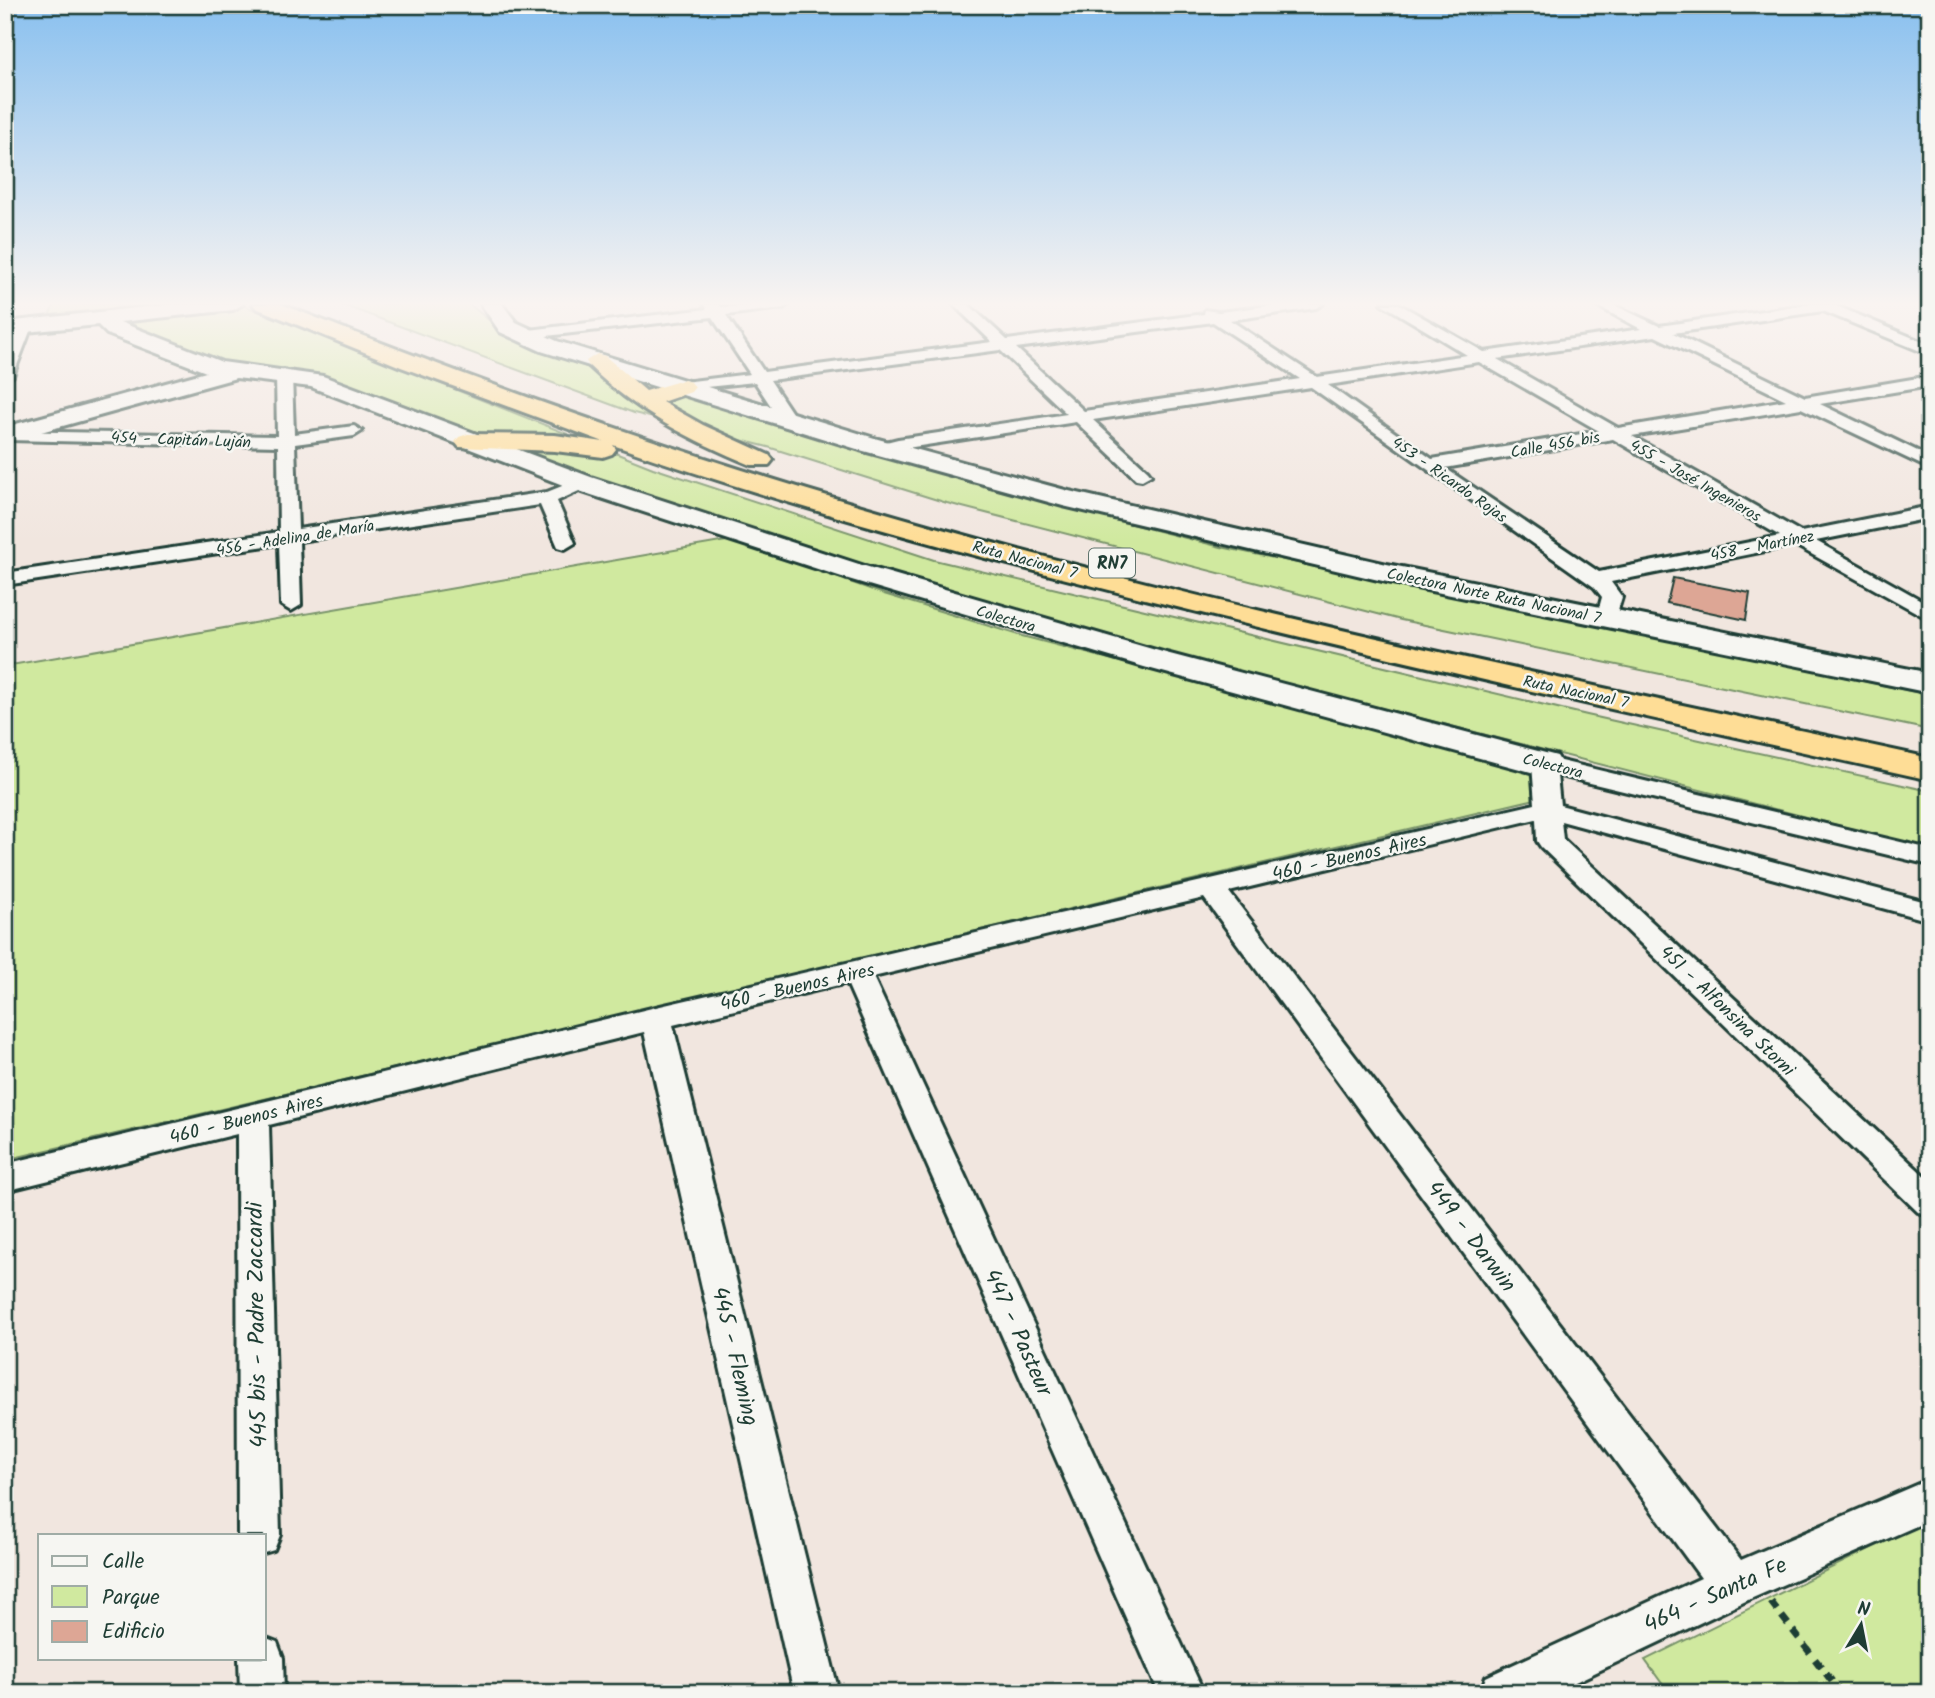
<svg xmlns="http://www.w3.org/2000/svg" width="1935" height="1698" font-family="Kalam,sans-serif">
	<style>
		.green { fill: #d0e99f; stroke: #78936a; stroke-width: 2 }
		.building { fill: #dda695; stroke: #1f3d34; stroke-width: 2 }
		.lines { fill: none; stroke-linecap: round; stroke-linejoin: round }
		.street-casing { stroke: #1f3d34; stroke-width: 6 }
		.secondary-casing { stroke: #1f3d34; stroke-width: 6 }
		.highway-casing { stroke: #1f3d34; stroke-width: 6 }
		.path { stroke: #1f3d34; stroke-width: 7; stroke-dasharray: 10 8; stroke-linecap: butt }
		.street { fill: #f6f6f2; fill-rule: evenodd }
		.secondary { fill: #f6f6f2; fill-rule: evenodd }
		.highway { fill: #fedd96; fill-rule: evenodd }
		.labels { text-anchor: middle; stroke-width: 5; stroke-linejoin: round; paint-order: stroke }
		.far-street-label { font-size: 16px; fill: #1f3d34; stroke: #f6f6f2 }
		.shield { fill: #f6f6f2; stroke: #60746d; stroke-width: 2 }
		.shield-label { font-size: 18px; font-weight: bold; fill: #1f3d34 }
		.street-label { font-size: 19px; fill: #1f3d34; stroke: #f6f6f2 }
		.near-street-label { font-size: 23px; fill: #1f3d34; stroke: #f6f6f2 }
	</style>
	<rect width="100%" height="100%" fill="#f1e6df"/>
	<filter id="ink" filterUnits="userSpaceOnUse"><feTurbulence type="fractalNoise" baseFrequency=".0143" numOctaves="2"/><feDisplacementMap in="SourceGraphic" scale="14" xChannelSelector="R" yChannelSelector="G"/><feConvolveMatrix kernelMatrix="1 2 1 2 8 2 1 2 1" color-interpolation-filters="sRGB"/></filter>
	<g filter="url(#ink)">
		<g class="green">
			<polygon points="55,304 240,304 653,468 934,560 1587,715 1930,791 1930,849 1015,614 679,510 329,380 214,365 99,316 46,321"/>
			<polygon points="340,304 469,304 500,329 577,364 991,488 1221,547 1930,695 1930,730 1401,620 947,503 768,447 634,413"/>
			<polygon points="732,540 884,594 1022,636 1538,772 1544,797 5,1160 5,666"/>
			<polygon points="1930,1519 1930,1693 1669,1693 1645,1660"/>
		</g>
		<polygon class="building" points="1673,578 1750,593 1746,620 1667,603"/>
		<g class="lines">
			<defs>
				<g id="street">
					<path d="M704 304H718L720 307 790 304 783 308 726 315 764 372 992 342 953 304H968L1007 340 1204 314 1205 310 1219 312 1284 304H1323L1316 308 1230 320 1317 377 1467 355 1382 304H1399L1484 352 1641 329 1594 304H1612L1659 326 1810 304H1832L1930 345V355L1823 311 1673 333 1805 397 1930 376V386L1820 404 1930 457V469L1801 408 1632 436 1801 532 1930 506V518L1816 541 1930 605V620L1795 545 1611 582 1622 597 1614 623H1600L1596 619 1602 597 1594 587 1311 387 1093 420 1148 471 1151 475 1142 480 1136 479 1076 422 874 453 871 449 874 445 898 439 1067 414 1000 350 770 380 798 422 790 427 784 426 755 382 677 390 675 387 683 382 750 374 712 317 520 339 513 335 520 331 707 309ZM1213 322 1300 379 1084 411 1016 348ZM1655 336 1786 400 1618 428 1497 359ZM1479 362 1599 431 1432 459 1328 385ZM1613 439 1780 536 1599 572 1445 468Z"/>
					<path d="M25 322 32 326 13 376 5 381C5 364 6 328 25 322Z"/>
					<polygon points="284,370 292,375 294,434 354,426 362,431 354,436 295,444 298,529 547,492 582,478 591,483 588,487 557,501 575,543 565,549 558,547 540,505 299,541 301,605 291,611 281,605 279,544 5,585 5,573 279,532 278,446 8,440 5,439 5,431 277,436 276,375"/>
					<polygon points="1544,757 1930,849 1930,865 1557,775 1560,805 1930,903 1930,921 1561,821 1563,839 1930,1181 1930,1216 1918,1212 1541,847 1537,841 1536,819 1229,892 1741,1560 1930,1479 1930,1520 1748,1600 1552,1693 1480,1693 1486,1677 1701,1578 1204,898 873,977 1204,1693 1159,1693 847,983 673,1025 839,1693 794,1693 644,1032 269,1125 280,1535 274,1550 264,1553 264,1535 238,1535 237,1134 5,1191 5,1164 656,1007 1535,804 1532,764 1535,759"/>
					<polygon points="264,1637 277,1642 283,1658 284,1693 240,1693 239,1658 264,1658"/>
				</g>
				<g id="secondary">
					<polygon points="174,304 243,304 233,310 120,322 222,362 323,376 591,477 865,566 1166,653 1557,756 1562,764 1557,772 1544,775 1531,772 1144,667 845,578 573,489 311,387 236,378 5,442 5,427 206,372 107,334 98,325 5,334 5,322"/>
					<polygon points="481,304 502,304 516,322 557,341 878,439 1069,491 1387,564 1930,673 1930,693 1387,582 1063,506 860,450 541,351 500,332"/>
				</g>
				<g id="highway">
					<path d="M253 304H281C471 379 662 448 858 505 1210 608 1571 681 1930 758V780C1678 724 1427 669 1177 607 987 560 797 510 613 445L616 449 612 454 603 457 555 451 459 447 455 442 459 437 468 434 555 435 604 442 401 367 256 308Z"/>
					<path d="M597 354 605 356 646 391 683 380 691 382 695 387 691 392 662 402 703 425 769 455 773 460 769 465H751C691 440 636 412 589 366L586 361Z"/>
				</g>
			</defs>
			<use href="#street" class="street-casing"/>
			<use href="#secondary" class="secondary-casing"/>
			<use href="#highway" class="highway-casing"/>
			<polyline class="path" points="1771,1602 1841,1693"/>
			<use href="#street" class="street"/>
			<use href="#secondary" class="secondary"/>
			<use href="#highway" class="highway"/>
		</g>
	</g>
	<linearGradient id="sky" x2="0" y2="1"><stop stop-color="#89c0ef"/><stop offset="0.56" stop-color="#f9f4f1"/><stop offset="1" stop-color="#f9f4f1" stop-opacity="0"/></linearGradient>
	<rect width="1935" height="542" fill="url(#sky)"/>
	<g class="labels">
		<g class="far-street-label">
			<text transform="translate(181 439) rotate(2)" y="6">454 - Capitán Luján</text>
			<text transform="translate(1555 444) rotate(-10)" y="6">Calle 456 bis</text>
			<text transform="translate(1450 479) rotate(35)" y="6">453 - Ricardo Rojas</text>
			<text transform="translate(1696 480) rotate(30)" y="6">455 - José Ingenieros</text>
			<text transform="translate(295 537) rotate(-9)" y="6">456 - Adelina de María</text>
			<text transform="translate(1762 545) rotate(-11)" y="6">458 - Martínez</text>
			<text transform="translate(1025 559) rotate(15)" y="6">Ruta Nacional 7</text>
			<text transform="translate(1494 595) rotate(12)" y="6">Colectora Norte Ruta Nacional 7</text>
			<text transform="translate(1006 618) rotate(16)" y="6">Colectora</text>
			<text transform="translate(1576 691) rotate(12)" y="6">Ruta Nacional 7</text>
			<text transform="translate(1553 765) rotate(14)" y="6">Colectora</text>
		</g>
		<rect class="shield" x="1089" y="548.5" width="46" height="29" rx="5"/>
		<g class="shield-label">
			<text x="1112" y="569">RN7</text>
		</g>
		<g class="street-label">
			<text transform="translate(1349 856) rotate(-13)" y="7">460 - Buenos Aires</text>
			<text transform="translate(797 986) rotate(-13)" y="7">460 - Buenos Aires</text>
			<text transform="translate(1728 1010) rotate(44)" y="7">451 - Alfonsina Storni</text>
			<text transform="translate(246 1118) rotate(-14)" y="7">460 - Buenos Aires</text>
		</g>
		<g class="near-street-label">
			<text transform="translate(1472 1236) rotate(53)" y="8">449 - Darwin</text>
			<text transform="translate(256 1325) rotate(-91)" y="8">445 bis - Padre Zaccardi</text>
			<text transform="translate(1019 1332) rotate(66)" y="8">447 - Pasteur</text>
			<text transform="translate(736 1356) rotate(77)" y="8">445 - Fleming</text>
			<text transform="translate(1715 1594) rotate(-24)" y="8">464 - Santa Fe</text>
		</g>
	</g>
	<rect width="1935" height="1698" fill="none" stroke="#f6f6f2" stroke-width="28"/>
	<rect x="14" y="14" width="1907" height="1670" fill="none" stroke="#1f3d34" stroke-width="2.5" filter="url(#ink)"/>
	<rect x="38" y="1534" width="228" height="126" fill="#f6f6f2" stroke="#a0aca6" stroke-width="2"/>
	<rect x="52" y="1556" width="35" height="10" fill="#f6f6f2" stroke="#a0aca6" stroke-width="2"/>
	<text x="102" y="1568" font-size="21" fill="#1f3d34">Calle</text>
	<rect x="52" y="1586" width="35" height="21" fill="#d0e99f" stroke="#a0aca6" stroke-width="2"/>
	<text x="102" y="1604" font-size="21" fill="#1f3d34">Parque</text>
	<rect x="52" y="1621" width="35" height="21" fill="#dda695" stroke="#a0aca6" stroke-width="2"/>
	<text x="102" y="1638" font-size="21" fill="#1f3d34">Edificio</text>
	<g transform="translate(1861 1625) rotate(10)" stroke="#f6f6f2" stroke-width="5" paint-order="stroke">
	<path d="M0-5L12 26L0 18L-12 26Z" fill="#1f3d34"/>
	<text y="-10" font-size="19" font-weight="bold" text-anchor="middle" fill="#1f3d34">N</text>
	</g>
</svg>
